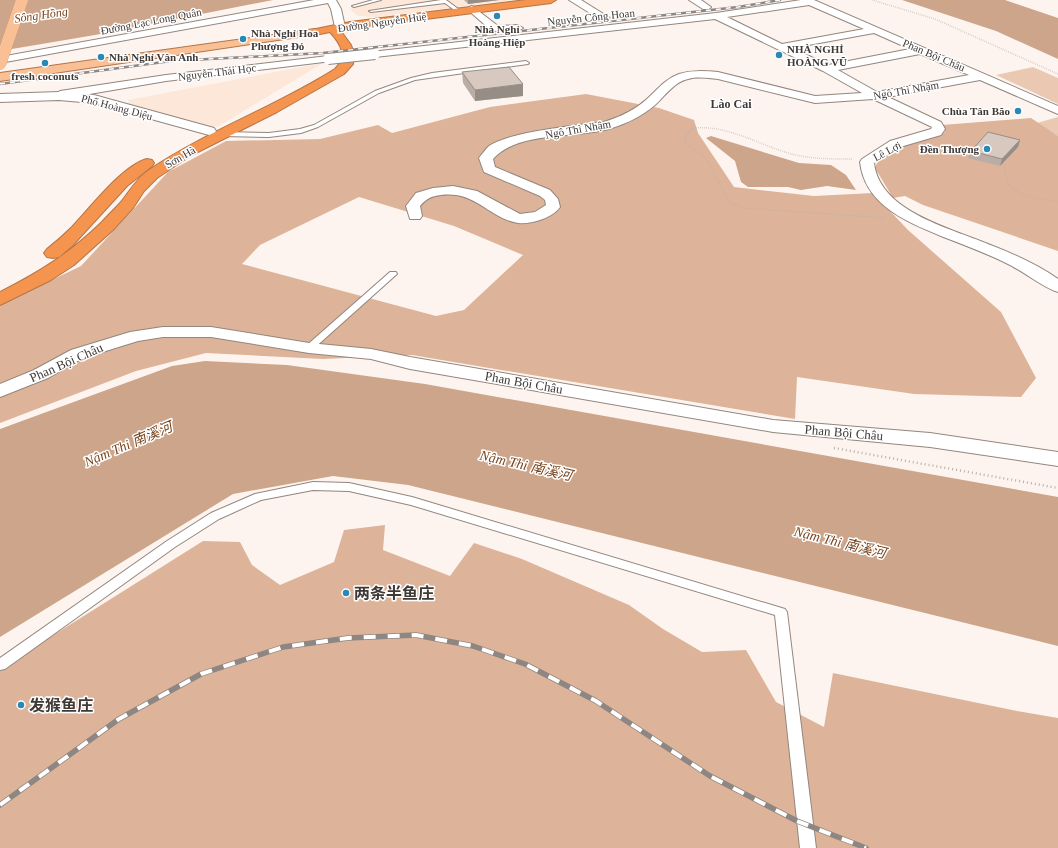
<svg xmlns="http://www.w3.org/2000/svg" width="1058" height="848" font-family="'Times New Roman','Noto Sans SC',serif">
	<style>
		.built { fill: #fce7d9 }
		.green { fill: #ebc8b2 }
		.forest { fill: #ddb49a; fill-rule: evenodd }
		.water { fill: #cda58b }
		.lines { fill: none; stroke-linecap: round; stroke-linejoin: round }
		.lane-casing { stroke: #93867e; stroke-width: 2 }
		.street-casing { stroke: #93867e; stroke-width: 2 }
		.secondary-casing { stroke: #93867e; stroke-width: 2 }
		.primary-casing { stroke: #b57446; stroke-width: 2 }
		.highway-casing { stroke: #b57446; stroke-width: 2 }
		.path-far1 { stroke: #b7afab; stroke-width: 1.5; stroke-dasharray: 0.5 1.5; stroke-linecap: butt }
		.path { stroke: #b7afab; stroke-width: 2.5; stroke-dasharray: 1 3; stroke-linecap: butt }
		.lane { fill: #fff; fill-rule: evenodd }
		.street { fill: #fff; fill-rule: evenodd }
		.secondary { fill: #fff; fill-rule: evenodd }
		.primary { fill: #f9bf95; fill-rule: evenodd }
		.highway { fill: #f5944f; fill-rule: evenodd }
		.rail-far1-casing { stroke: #8d8682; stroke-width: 2.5 }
		.rail-casing { stroke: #8d8682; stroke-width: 5.5 }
		.rail-far1 { stroke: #fff; stroke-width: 1.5; stroke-dasharray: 5; stroke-linecap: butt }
		.rail { stroke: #fff; stroke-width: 4; stroke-dasharray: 12; stroke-linecap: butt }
		.street-bridge-casing { stroke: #93867e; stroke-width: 12; stroke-linecap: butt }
		.primary-bridge-casing { stroke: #b57446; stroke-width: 12; stroke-linecap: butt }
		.street-bridge { stroke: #fff; stroke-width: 10 }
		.primary-bridge { stroke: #f9bf95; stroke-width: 12 }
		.wall { fill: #b9ada5 }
		.shaded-wall { fill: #968d86 }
		.building { fill: #d7c9c0; stroke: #968d86 }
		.poi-dot { fill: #2b88b4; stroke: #fff; stroke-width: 1.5 }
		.labels { text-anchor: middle; stroke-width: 3; stroke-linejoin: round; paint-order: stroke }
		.far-street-label { font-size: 11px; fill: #3f3936; stroke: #fff }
		.far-poi-label { font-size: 11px; font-weight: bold; fill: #3f3936; stroke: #fff; text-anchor: start }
		.far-water-label { font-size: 12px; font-style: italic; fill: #79451e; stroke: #fff }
		.far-neighbourhood-label { font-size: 12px; font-weight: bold; fill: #3f3936; stroke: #fff }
		.street-label { font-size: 13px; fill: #3f3936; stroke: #fff }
		.water-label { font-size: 14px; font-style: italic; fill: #79451e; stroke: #fff }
		.near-poi-label { font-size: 16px; font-weight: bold; fill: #3f3936; stroke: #fff; text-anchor: start }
	</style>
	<rect width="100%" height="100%" fill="#fdf4ef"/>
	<g class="built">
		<polygon points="381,0 512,0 377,17 358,16 350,9 357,6"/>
		<polygon points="323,63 217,127 162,119 131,108 128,100"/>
	</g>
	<g class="green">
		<polygon points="1033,67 1058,78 1058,104 996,75"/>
		<polygon points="1058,117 1058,136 1037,123"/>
	</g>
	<g class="forest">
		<path d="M586 94 659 108 694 120 698 133 734 187 814 196 873 193 908 230 1001 312 1036 378 1021 397 914 394 797 377 795 419 412 355 323 359 206 353 136 371 0 423V305L81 266 168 172 226 141 320 139 378 125 392 133 490 107ZM359 197 454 226 523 255 464 310 436 316 242 264 260 245Z"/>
		<path d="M1031 118 1058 136V251L923 205 905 196 893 198 875 168C882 146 924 138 945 132L942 125Z"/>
		<polygon points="385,525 383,550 450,576 474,543 522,559 629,605 663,629 702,652 746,650 776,702 824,727 833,673 1017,711 1058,718 1058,848 0,848 0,671 36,646 203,541 240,542 252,565 280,585 334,562 344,530"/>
	</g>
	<g class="water">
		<polygon points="0,0 273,0 95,35 0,51"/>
		<polygon points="902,0 1005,0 1058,18 1058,59 996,31"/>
		<polygon points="711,136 799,163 831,165 846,175 856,190 827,186 801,190 788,187 748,187 741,182 735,161 706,138"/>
		<polygon points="205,361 287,365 425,384 1058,497 1058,646 408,485 333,476 233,494 0,637 0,429 172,366"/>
	</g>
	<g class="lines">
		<defs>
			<g id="lane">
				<polygon points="373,0 381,0 354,7 352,6"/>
				<polygon points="441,0 446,0 461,11 457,12 445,3 371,12 369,11"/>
				<polygon points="526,61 529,63 528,64 415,80 379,93 318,127 301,133 269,137 223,136 220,134 223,132 269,133 300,129 314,125 375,91 411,78 432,73"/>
				<polygon points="390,272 396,272 397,274 312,350 306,350 304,348 306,346"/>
				<polygon points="313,482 349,483 412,497 785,609 787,612 816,848 800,848 775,615 411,505 349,491 313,490 261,500 219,519 175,547 5,669 0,670 0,658 167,541 211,513 255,494"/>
			</g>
			<g id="street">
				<polygon points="314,0 336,0 341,9 345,27 344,29 340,30 335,27 331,9 328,3 0,63 0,57"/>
				<polygon points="569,0 581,0 610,18 605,21 601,20"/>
				<polygon points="689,0 701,0 711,7 709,9 703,9"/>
				<path d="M801 0H814L1058 106V114L980 80 888 97 941 122 945 129 941 135 900 147 874 163C880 213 954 229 993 246 1016 255 1038 265 1058 279V292C1045 289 1023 271 1008 264 988 254 967 246 946 238 910 223 865 207 860 162L862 159 890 141 931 129 932 127 873 99 815 103 718 79C708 78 698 76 688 79 674 82 665 96 655 105 642 116 628 123 612 128 577 139 519 130 493 159L495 167 550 190 558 199 560 207C556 213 547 218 540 220 533 222 526 224 518 223 488 218 477 191 441 195 431 196 426 199 420 206L422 216 420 219H410L406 206 416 193 433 188 453 186 477 191 520 214 535 212 546 205 545 200 540 196 484 172 479 158C482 154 486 149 489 146 512 131 576 126 604 122 620 117 635 110 647 99 657 90 665 79 679 74 692 70 705 71 718 72L815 96 862 93 823 71 715 19 375 57 370 54 371 52 716 13ZM809 5 864 29 782 44 727 17ZM874 33 910 49 828 65 792 48ZM920 54 969 75 877 92 838 70Z"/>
				<polygon points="472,6 498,26 518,25 523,28 518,31 492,31 469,11 467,9 469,7"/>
				<polygon points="328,56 333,59 332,61 166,81 60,99 54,95 60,91 166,75"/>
				<polygon points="163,327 211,327 309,343 371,349 410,357 773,420 930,433 1058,452 1058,466 930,447 773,432 410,369 371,359 309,353 211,337 163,337 138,341 83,358 48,378 0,397 0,384 34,370 71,350 130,332"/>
			</g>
			<polygon id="secondary" points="59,92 94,95 214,128 216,131 214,134 209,135 93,103 59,100 0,102 0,94"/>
			<polygon id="primary" points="315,29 319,30 321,32 319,34 0,81 0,73"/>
			<g id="highway">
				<path d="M526 0H556L551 3 340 30 351 45 354 54 353 64 344 74 277 112 190 156 157 178 144 191 133 208 113 230 74 265 51 280 0 305V292C40 272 70 253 102 222 108 215 115 209 121 202 130 191 136 179 149 170 207 131 275 107 335 69 348 56 341 44 330 32L315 35 311 34 309 32 311 30 350 22Z"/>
				<path d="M147 159 152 160 154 163 152 166 127 186 72 246 59 257 53 258 47 257 44 253 47 249C56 242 64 235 72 227 90 208 123 165 147 159Z"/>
			</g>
		</defs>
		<use href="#lane" class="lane-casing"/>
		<use href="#street" class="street-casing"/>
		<use href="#secondary" class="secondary-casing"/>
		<use href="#primary" class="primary-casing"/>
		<use href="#highway" class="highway-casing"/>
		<g class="path-far1">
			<polyline points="872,0 935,19 1058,74"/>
			<path d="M852 159C831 159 808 159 788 153 755 143 728 125 693 128L684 138 687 144 705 157 730 203 745 208 886 218"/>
			<path d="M1003 163C1005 169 1005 176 1007 181 1015 197 1043 199 1058 202"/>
		</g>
		<polyline class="path" points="834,448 1058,488"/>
		<use href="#lane" class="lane"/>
		<use href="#street" class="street"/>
		<use href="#secondary" class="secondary"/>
		<use href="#primary" class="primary"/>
		<use href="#highway" class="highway"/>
		<defs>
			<polyline id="rail-far1" points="0,84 171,61 323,53 738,7 780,0"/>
			<polyline id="rail" points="0,805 119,719 201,674 283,647 348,638 416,635 473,646 525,664 596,701 710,776 797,821 866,848"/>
		</defs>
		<use href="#rail-far1" class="rail-far1-casing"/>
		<use href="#rail" class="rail-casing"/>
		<use href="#rail-far1" class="rail-far1"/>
		<use href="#rail" class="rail"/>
		<defs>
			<polyline id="street-bridge" points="328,59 375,54"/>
			<polyline id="primary-bridge" points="0,64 22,0"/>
		</defs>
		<use href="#street-bridge" class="street-bridge-casing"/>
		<use href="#primary-bridge" class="primary-bridge-casing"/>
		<use href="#street-bridge" class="street-bridge"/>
		<use href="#primary-bridge" class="primary-bridge"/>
	</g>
	<g class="wall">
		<polygon points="464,0 499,0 468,4"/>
		<polygon points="462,72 523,96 475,101 463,83"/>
		<polygon points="1020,140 1018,147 1000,166 968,158 971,151"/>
	</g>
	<g class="shaded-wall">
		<polygon points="468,0 499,0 468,4"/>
		<polygon points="523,84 523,96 475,101 475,90"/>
		<polygon points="1020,140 1018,147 1000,166 1002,159"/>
	</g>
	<g class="building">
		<polygon points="509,67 523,84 475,90 462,72"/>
		<polygon points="988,132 1020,140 1002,159 971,151"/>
	</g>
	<g class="poi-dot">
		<circle cx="497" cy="16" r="4"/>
		<circle cx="243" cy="39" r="4"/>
		<circle cx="779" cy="55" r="4"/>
		<circle cx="101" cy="57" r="4"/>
		<circle cx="45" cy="63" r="4"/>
		<circle cx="1018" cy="111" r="4"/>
		<circle cx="987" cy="149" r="4"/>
		<circle cx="346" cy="593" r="4"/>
		<circle cx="21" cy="705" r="4"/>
	</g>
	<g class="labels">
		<g class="far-street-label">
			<text transform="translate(591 17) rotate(-6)" y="4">Nguyễn Công Hoan</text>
			<text transform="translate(151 21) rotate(-11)" y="4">Đường Lạc Long Quân</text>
			<text transform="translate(382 22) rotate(-8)" y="4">Đường Nguyễn Huệ</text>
			<text transform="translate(934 55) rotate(23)" y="4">Phan Bội Châu</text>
			<text transform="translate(217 72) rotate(-7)" y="4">Nguyễn Thái Học</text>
			<text transform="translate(906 90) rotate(-10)" y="4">Ngô Thì Nhậm</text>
			<text transform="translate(117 107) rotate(15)" y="4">Phố Hoàng Diệu</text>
			<text transform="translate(578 129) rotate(-10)" y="4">Ngô Thì Nhậm</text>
			<text transform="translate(887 151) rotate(-28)" y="4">Lê Lợi</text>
			<text transform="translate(180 157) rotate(-30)" y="4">Sơn Hà</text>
		</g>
		<g class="far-poi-label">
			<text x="497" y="33" text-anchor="middle">Nhà Nghỉ<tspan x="497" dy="13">Hoàng Hiệp</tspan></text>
			<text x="251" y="37">Nhà Nghỉ Hoa<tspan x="251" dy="13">Phượng Đỏ</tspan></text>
			<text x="787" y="53">NHÀ NGHỈ<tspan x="787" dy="13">HOÀNG VŨ</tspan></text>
			<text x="109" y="61">Nhà Nghỉ Vân Anh</text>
			<text x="45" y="80" text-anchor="middle">fresh coconuts</text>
			<text x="1010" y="115" text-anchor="end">Chùa Tân Băo</text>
			<text x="979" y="153" text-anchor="end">Đền Thượng</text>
		</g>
		<g class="far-water-label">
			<text transform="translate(41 15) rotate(-8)" y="4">Sông Hồng</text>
		</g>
		<g class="far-neighbourhood-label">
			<text x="731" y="108">Lào Cai</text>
		</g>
		<g class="street-label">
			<text transform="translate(66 362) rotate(-24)" y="5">Phan Bội Châu</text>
			<text transform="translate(524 382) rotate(10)" y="5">Phan Bội Châu</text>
			<text transform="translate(844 432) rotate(5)" y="5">Phan Bội Châu</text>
		</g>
		<g class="water-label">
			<text transform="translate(128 444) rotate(-23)" y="5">Nậm Thi 南溪河</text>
			<text transform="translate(526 465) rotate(13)" y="5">Nậm Thi 南溪河</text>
			<text transform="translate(840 542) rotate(14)" y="5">Nậm Thi 南溪河</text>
		</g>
		<g class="near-poi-label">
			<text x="354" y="599">两条半鱼庄</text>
			<text x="29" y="711">发猴鱼庄</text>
		</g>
	</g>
</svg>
